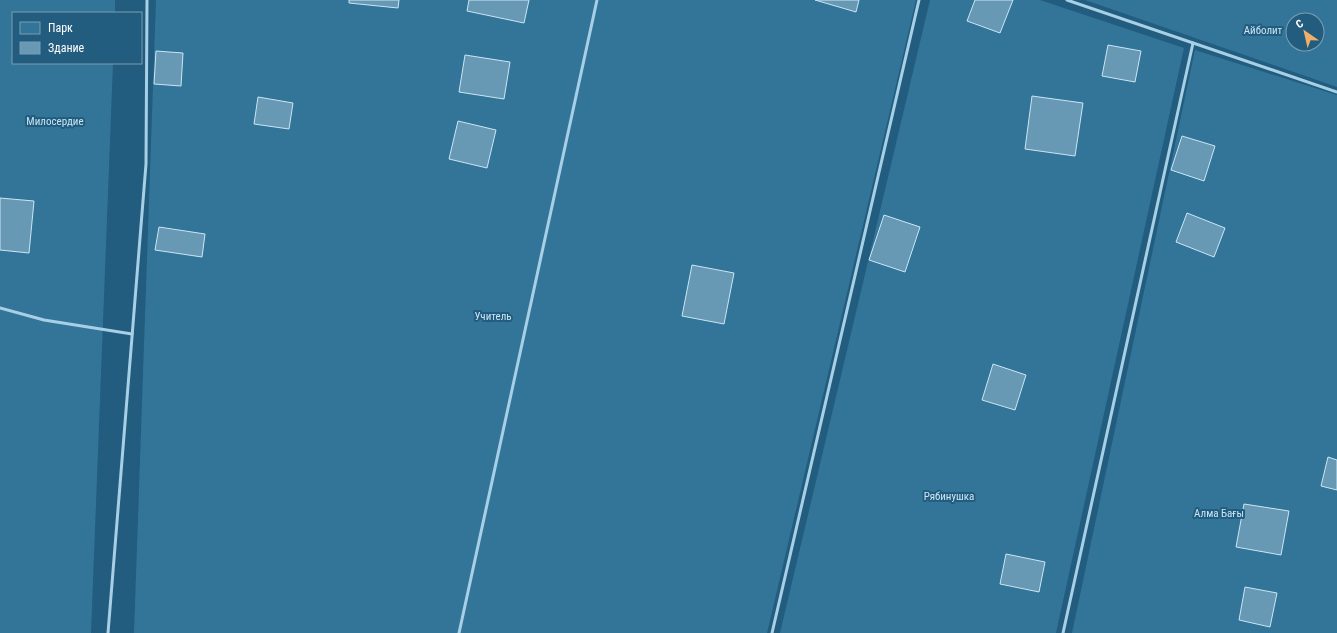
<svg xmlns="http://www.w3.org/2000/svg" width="1337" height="633" font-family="'Roboto Condensed',sans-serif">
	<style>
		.green { fill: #337599; fill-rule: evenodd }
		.building { fill: #6799b5; stroke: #cae6f5 }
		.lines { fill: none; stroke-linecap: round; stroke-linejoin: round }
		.lane { stroke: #a7d0e6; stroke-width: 3 }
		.labels { text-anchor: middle; stroke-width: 4; stroke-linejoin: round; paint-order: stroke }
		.park-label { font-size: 11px; fill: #cae6f5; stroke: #225c7e }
	</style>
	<rect width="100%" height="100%" fill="#225c7e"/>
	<g class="green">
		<polygon points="0,0 115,0 115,13 13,13 13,63 113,63 91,633 0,633"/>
		<polygon points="156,0 916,0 767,633 134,633"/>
		<polygon points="930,0 1040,0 1184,48 1056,633 780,633"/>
		<path d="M1085 0H1337V87ZM1293 20H1317V44H1293Z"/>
		<polygon points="1195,50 1337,95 1337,633 1072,633"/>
	</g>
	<g class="building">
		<polygon points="349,0 399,0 398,8 349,3"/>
		<polygon points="469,0 529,0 524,23 467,11"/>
		<polygon points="815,0 859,0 856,12"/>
		<polygon points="975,0 1013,0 1000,33 967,21"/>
		<polygon points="1108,45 1141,51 1135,82 1102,76"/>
		<polygon points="156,51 183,53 181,86 154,84"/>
		<polygon points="465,55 510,62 504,99 459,92"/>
		<polygon points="1032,96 1083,103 1075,156 1025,149"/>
		<polygon points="258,97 293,103 289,129 254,124"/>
		<polygon points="458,121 496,130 487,168 449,159"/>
		<polygon points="1182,136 1215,146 1204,181 1171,170"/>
		<polygon points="0,198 34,201 29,253 0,250"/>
		<polygon points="1187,213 1225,228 1214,257 1176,242"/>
		<polygon points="884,215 920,227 905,272 869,260"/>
		<polygon points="159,227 205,234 202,257 155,250"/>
		<polygon points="692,265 734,273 724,324 682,316"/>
		<polygon points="993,364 1026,375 1015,410 982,400"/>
		<polygon points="1328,457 1337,460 1337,490 1321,486"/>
		<polygon points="1244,504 1289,511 1281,555 1236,547"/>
		<polygon points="1006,554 1045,562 1039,592 1000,584"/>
		<polygon points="1245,587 1277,593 1270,627 1239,620"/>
	</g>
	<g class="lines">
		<g class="lane">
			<polyline points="1067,0 1337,92"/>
			<polyline points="0,308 44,320 132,334"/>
			<polyline points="108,633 146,164 147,0"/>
			<polyline points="459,633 597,0"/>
			<polyline points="772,633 919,0"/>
			<polyline points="1063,633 1193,43"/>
		</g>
	</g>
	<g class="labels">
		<g class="park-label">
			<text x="1263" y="34">Айболит</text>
			<text x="55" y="125">Милосердие</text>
			<text x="493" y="320">Учитель</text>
			<text x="949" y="500">Рябинушка</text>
			<text x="1219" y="517">Алма Бағы</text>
		</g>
	</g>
	<rect x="12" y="12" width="130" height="52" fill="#225c7e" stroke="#7a9db2"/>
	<rect x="20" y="22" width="20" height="12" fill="#337599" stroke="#7a9db2"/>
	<text x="48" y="32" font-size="12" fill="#ffffff">Парк</text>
	<rect x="20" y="42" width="20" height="12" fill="#6799b5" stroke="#7a9db2"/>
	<text x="48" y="52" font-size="12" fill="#ffffff">Здание</text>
	<g transform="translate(1305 32) rotate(326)"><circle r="19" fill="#225c7e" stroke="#7a9db2"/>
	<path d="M0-3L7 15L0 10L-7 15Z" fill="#f2af69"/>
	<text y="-6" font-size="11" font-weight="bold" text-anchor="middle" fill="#ffffff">С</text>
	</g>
</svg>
